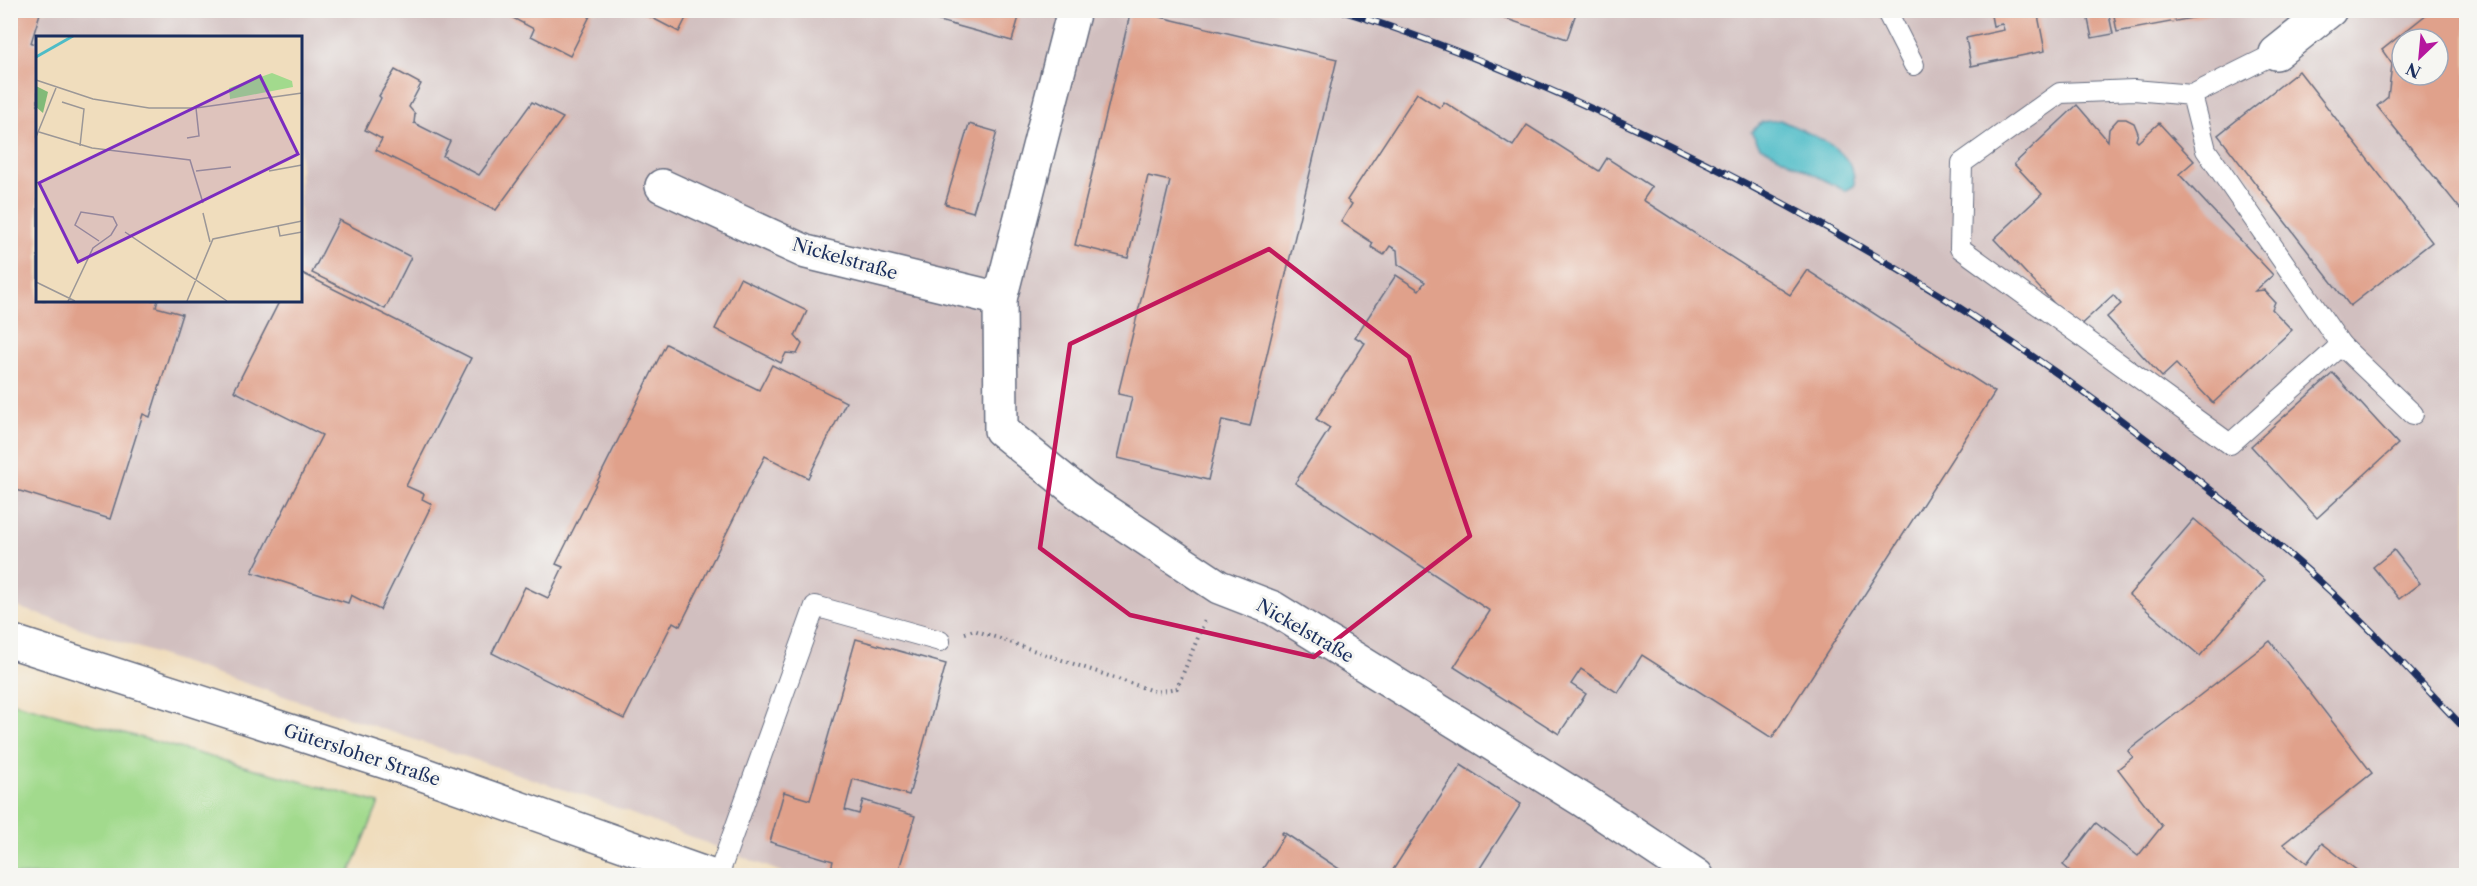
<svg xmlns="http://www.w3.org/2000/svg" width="2477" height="886" font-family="'Libre Caslon Text',serif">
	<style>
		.industrial { fill: #d1bfbf; fill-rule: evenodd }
		.green { fill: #a2da8d; stroke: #5e8476; stroke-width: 1.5 }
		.water { fill: #4ebcc7; stroke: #347692; stroke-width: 1.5 }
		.building { fill: #e0a18b; fill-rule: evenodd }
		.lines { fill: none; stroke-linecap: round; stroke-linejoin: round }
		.lane-casing { stroke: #666c7f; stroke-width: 22 }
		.street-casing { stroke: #666c7f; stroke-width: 36 }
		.secondary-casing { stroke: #666c7f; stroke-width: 36 }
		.path { stroke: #666c7f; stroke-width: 4; stroke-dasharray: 1.5 4.5; stroke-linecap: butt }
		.lane { stroke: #fff; stroke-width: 20 }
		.street { stroke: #fff; stroke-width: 33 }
		.secondary { stroke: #fff; stroke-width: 33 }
		.rail-casing { stroke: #1b2f5e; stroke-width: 7 }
		.rail { stroke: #f6f6f2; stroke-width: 4.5; stroke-dasharray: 14; stroke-linecap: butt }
		.marked { fill: none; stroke: #c2185b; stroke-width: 4.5; stroke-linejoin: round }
		.labels { text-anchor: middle; stroke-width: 6; stroke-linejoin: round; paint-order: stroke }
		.street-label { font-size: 18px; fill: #1b2f5e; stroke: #f6f6f2 }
		.inset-river { fill: none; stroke: #4ebcc7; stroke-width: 3 }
		.inset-road { fill: none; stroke: #9b9797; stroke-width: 1.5 }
		.view { fill: #7b2cbf; fill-opacity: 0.15; stroke: #7b2cbf; stroke-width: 3 }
		.inset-edge { fill: none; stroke: #1b2f5e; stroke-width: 3 }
	</style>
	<rect width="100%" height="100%" fill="#f6f6f2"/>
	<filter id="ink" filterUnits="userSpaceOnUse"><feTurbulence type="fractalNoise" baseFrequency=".0167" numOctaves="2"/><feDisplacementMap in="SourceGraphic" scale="12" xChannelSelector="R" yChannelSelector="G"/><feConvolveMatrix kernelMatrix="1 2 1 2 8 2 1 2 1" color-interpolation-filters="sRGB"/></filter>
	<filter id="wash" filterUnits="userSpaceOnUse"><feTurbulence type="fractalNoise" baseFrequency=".008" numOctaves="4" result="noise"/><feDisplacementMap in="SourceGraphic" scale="24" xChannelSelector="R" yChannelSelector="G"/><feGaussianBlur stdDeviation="1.35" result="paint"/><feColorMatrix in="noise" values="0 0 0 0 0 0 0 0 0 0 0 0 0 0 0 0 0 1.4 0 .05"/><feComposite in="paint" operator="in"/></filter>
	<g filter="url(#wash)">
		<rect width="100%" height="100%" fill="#f0ddbd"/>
		<path class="industrial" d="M11 11H2466V875H789L601 802 11 605ZM38 38H300V300H38ZM2402 39H2438V75H2402Z"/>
		<polygon class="green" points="11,702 379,803 349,875 11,875"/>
		<path class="water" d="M1780 120C1807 133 1858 148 1854 186L1845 191 1760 146 1751 132 1762 122Z"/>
		<g id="blocks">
			<g class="building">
				<polygon points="10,10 41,10 31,43 38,44 38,300 158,300 156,307 182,314 150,417 143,414 110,519 10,488"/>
				<polygon points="498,10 593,10 570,56 531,36 534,29"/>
				<polygon points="637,10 690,10 679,32"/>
				<polygon points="900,10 1021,10 1012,41"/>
				<polygon points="1131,10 1337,59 1250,426 1222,420 1208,480 1118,458 1132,397 1118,394 1170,181 1148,176 1128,258 1075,245"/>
				<polygon points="1480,10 1577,10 1567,39"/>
				<polygon points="1990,10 2037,10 2045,51 1971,66 1966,38 2004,30 2002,24 1993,26"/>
				<polygon points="2086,10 2108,10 2113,34 2092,38"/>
				<polygon points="2113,10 2213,10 2214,14 2117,32"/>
				<path d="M2432 10H2466V216L2377 106 2388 97 2392 64 2382 50ZM2402 39H2438V75H2402Z"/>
				<polygon points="395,70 421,84 409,107 415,114 414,123 450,141 443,156 479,175 532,102 563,118 496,210 376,150 382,139 365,130 381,98 379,96"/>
				<polygon points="2299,71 2432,242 2350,306 2218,135"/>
				<polygon points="1417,93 1440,108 1444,102 1513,146 1527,125 1599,171 1607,158 1652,187 1643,200 1790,295 1807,270 1995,392 1772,738 1642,655 1618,693 1581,669 1571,684 1586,694 1559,734 1454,667 1490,611 1295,483 1330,428 1316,419 1365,343 1355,337 1396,275 1419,290 1425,282 1398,264 1397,250 1390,246 1384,255 1371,247 1373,243 1341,222 1352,204 1347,200"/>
				<polygon points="2077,105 2108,141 2109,129 2118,119 2126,119 2134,123 2138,133 2136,140 2138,142 2159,123 2194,161 2179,174 2273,275 2255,291 2264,290 2275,302 2272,309 2292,330 2213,403 2176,364 2162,377 2107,317 2121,304 2113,295 2077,328 1994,239 2042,194 2014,164"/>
				<polygon points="969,124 997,132 973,212 945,204"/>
				<polygon points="339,220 411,257 385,309 312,273"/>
				<polygon points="300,272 471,358 406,486 424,494 422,499 432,504 380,610 351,595 348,603 252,572 322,435 234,391 280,300 300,300"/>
				<polygon points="740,278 807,311 795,336 802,344 797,354 786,353 781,363 715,329"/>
				<polygon points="666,344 759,390 772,365 846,402 808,478 765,456 680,626 673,622 624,719 492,653 525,587 548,598 563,567 556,564"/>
				<polygon points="2333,373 2398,444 2317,518 2251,446"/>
				<polygon points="2194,519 2265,580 2200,656 2129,595"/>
				<polygon points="2394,550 2420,583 2399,599 2373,567"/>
				<polygon points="856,639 946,664 909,795 853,779 845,810 859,814 863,800 915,816 897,876 852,876 831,869 833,861 770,842 784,792 810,800"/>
				<polygon points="2270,641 2372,773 2283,844 2307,863 2322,843 2364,876 2076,876 2063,865 2096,823 2138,856 2162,826 2118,769 2133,757 2128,751"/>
				<polygon points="1461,765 1521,804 1475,876 1389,876"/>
				<polygon points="1283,832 1350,876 1258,876 1284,836 1281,834"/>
			</g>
		</g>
	</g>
	<g filter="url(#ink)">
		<use href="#blocks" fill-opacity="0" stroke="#666c7f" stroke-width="1.5"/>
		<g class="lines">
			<defs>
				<g id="lane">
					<polyline points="1886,10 1914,65"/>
					<polyline points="2192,95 2206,150 2341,345 2230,444 1960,248 1962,163 2060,93 2134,90 2192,95 2276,53"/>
					<polyline points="2341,345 2413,414"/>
					<polyline points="718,876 815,606 940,641"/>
				</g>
				<g id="street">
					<polyline points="1074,10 1000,299 1001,430 1085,498 1219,587 1273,608 1584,801 1697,876"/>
					<polyline points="2276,53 2330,10"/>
					<polyline points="662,186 806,252 1000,299"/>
				</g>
				<polyline id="secondary" points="10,641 414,771 711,876"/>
			</defs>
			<use href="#lane" class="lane-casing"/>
			<use href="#street" class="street-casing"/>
			<use href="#secondary" class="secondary-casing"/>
			<g class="path">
				<polyline points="434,10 441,14"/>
				<polyline points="965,633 974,630 1156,692 1177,688 1206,618"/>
			</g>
			<use href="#lane" class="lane"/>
			<use href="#street" class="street"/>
			<use href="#secondary" class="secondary"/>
			<defs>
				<path id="rail" d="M1339 10C1437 40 1531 80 1623 123 1829 219 2016 333 2193 476 2246 518 2300 561 2348 608 2389 647 2427 690 2466 730"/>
			</defs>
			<use href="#rail" class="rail-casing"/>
			<use href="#rail" class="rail"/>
		</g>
	</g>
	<path class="marked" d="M1269 249 1409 357 1470 536 1314 657 1130 615 1040 548 1070 344Z"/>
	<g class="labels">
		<g class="street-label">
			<text transform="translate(845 259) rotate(16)" y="6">Nickelstraße</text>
			<text transform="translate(1305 631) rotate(30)" y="6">Nickelstraße</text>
			<text transform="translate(362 755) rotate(18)" y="6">Gütersloher Straße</text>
		</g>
	</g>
	<g transform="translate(36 36)">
		<rect width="266" height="266" fill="#f0ddbd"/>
		<path d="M236 37 256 45 257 51 194 63 193 52Z" fill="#a2da8d"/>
		<path d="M0 50 12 56 7 77 0 71Z" fill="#81ba78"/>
		<path class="inset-river" d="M0 21 37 0"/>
		<path class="inset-road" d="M0 44 57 63 113 72H160L266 57M26 66 48 73 44 110M3 96 56 112 154 124 167 167M0 101 20 52M151 102 163 100 160 72M160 135 195 131M233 135 266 129M167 177 174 206M242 190 244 200 266 196M89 196 191 265M0 246 39 265M32 265 57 212 75 199 81 189 77 181 45 176 39 189 63 205M151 265 177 203 266 185"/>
		<path class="view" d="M224 40 262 118 42 226 3 147Z"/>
		<rect width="266" height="266" class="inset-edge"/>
	</g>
	<rect width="2477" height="886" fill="none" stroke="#f6f6f2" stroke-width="36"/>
	<g transform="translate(2420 57) rotate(206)"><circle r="28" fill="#f6f6f2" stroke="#9ea6b7" stroke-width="1.5"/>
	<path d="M0-4.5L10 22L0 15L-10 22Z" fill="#b5179e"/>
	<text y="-9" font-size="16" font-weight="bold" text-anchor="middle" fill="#1b2f5e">N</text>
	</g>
</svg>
